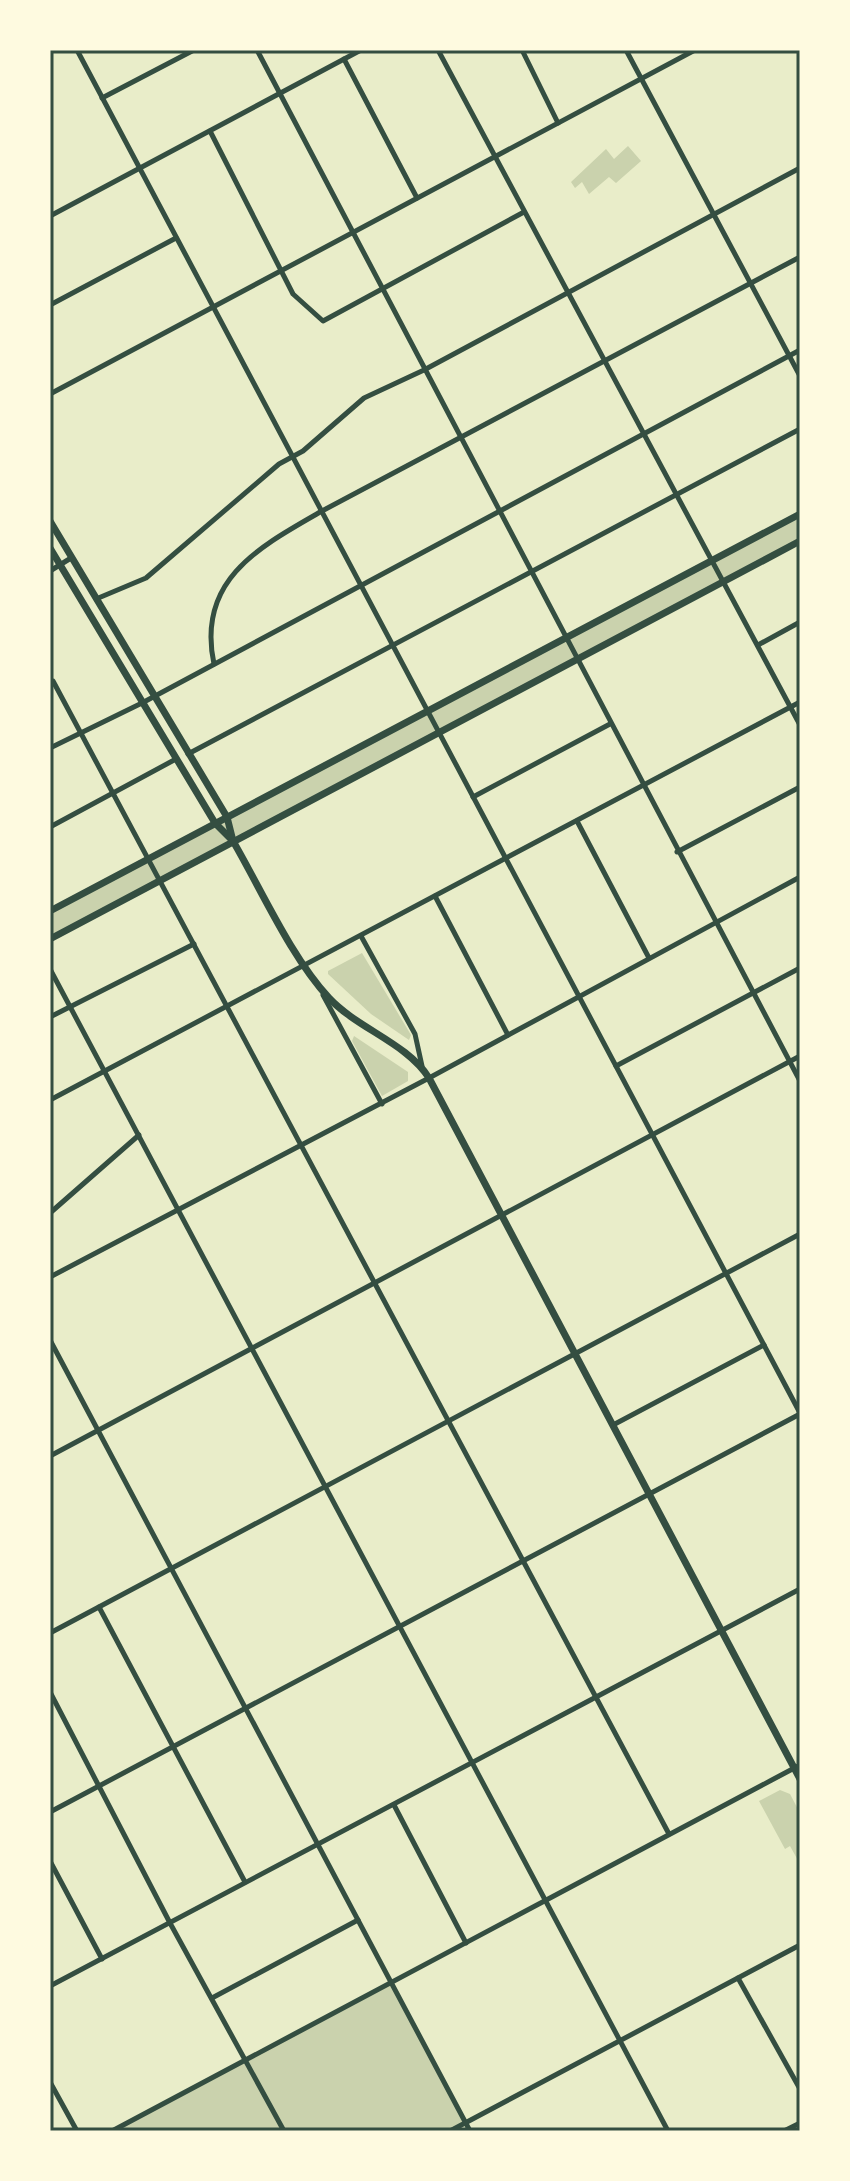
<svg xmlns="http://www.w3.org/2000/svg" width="850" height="2181" font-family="Roboto,sans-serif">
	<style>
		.green { fill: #cad2ad }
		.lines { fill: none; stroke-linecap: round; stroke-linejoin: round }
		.minor { stroke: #344e41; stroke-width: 5 }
		.secondary { stroke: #344e41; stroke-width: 7 }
		.neatline { fill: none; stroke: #344e41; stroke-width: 3 }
	</style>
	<rect width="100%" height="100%" fill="#e9edc9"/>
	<g class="green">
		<polygon points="628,146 641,161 616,183 609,177 589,194 582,182 575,188 571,182 606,149 614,159"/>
		<polygon points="800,514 800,541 50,939 50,911"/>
		<polygon points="362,953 411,1035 409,1040 371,1014 328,974 328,971"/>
		<polygon points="354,1036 408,1072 408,1081 382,1096 352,1041"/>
		<polygon points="780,1790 790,1794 800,1813 800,1864 790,1846 785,1849 759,1801"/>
		<polygon points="391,1983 466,2122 450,2131 112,2131"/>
	</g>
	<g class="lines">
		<g class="minor">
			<polyline points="77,50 800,1413"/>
			<polyline points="257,50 800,1081"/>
			<polyline points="438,50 800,725"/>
			<polyline points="522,50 558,123"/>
			<polyline points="626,50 800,376"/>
			<polyline points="344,59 417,198"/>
			<polyline points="102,98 194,50"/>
			<polyline points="210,131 293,294 323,321 524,212"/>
			<polyline points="50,216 361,50"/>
			<polyline points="50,305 176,238"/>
			<polyline points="50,394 695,50"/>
			<polyline points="50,571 71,558"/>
			<polyline points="96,599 146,578 279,464 303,451 364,398 424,370 800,168"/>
			<polyline points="758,645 800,622"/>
			<path d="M214 664C196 580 259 547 322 511L800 257"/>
			<polyline points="53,681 669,1834"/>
			<polyline points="50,748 142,703 800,350"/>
			<polyline points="188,754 800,429"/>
			<polyline points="473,797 610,724"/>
			<polyline points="577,821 649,958"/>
			<polyline points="50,827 176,759"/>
			<polyline points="677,852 800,787"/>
			<polyline points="435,896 508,1035"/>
			<polyline points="361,936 415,1034 422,1066"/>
			<polyline points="50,969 668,2131"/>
			<polyline points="323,995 382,1104"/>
			<polyline points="50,1017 194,944"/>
			<polyline points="616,1066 800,968"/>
			<polyline points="50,1100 800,702"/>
			<polyline points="50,1213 139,1135"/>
			<polyline points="50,1277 429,1078 800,877"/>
			<polyline points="50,1340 470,2131"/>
			<polyline points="613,1425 764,1345"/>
			<polyline points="50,1456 800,1056"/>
			<polyline points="99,1607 245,1882"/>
			<polyline points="50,1633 800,1234"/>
			<polyline points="50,1692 170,1923 284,2131"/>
			<polyline points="394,1805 466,1943"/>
			<polyline points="50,1812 800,1414"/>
			<polyline points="50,1861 102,1959"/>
			<polyline points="738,1978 800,2089"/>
			<polyline points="50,1986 800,1589"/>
			<polyline points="212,1998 358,1920"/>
			<polyline points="50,2082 77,2131"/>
			<polyline points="112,2131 800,1765"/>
			<polyline points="450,2131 800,1945"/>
			<polyline points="784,2131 800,2123"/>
		</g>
		<g class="secondary">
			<path d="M50 521 227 817 233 841C262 891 291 957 329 998 358 1029 407 1043 429 1078L800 1779"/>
			<polyline points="50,548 215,823 232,840"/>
			<polyline points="50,911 800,514"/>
			<polyline points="50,939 800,541"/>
		</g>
	</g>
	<rect width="850" height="2181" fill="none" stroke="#fefae0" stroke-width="104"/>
	<rect x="52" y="52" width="746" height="2077" class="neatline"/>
</svg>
